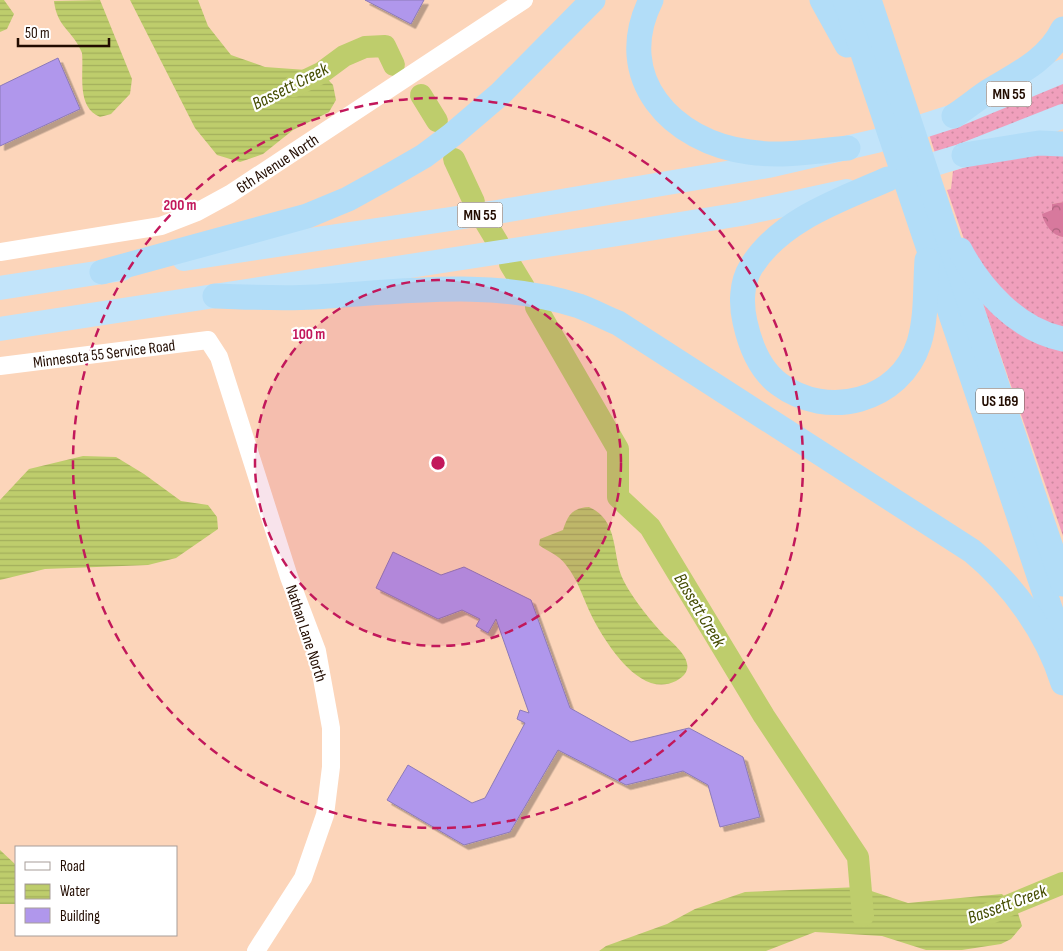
<svg xmlns="http://www.w3.org/2000/svg" width="1063" height="951" font-family="'Sofia Sans Condensed',sans-serif">
	<style>
		.grass { fill: url(#grass-dots) }
		.forest { fill: url(#forest-crowns) }
		.water { fill: url(#water-rules) }
		.lines { fill: none; stroke-linecap: round; stroke-linejoin: round }
		.river { stroke: #becd6c; stroke-width: 22 }
		.building { fill: #b097ec; stroke: #8c7ab8; filter: url(#shadow) }
		.tertiary { stroke: #fff; stroke-width: 18 }
		.trunk { stroke: #c2e4fa; stroke-width: 24 }
		.motorway { stroke: #b2ddf8; stroke-width: 25 }
		.ring { fill: none; stroke: #c2185b; stroke-width: 2.5; stroke-dasharray: 9 6 }
		.labels { text-anchor: middle; stroke-width: 4.5; stroke-linejoin: round; paint-order: stroke }
		.shield { fill: #fff; stroke: #64554c; stroke-width: 1 }
		.shield-label { font-size: 15px; font-weight: bold; fill: #220c00 }
		.street-label { font-size: 16px; fill: #220c00; stroke: #fff }
		.water-label { font-size: 18px; font-style: italic; fill: #444c00; stroke: #fff }
		.centre { fill: #c2185b; stroke: #fff; stroke-width: 2.5 }
		.ring-label { font-size: 15px; text-anchor: middle; font-weight: bold; fill: #c2185b; stroke: #fff; stroke-width: 4.5; stroke-linejoin: round; paint-order: stroke }
	</style>
	<defs>
		<pattern id="grass-dots" width="8" height="8" patternUnits="userSpaceOnUse" patternTransform="scale(1.25)"><rect width="8" height="8" fill="#f09fbc"/><path d="M2 2h.1M6 6h.1" fill="none" stroke="#ce88a0" stroke-width="1.8" stroke-linecap="round"/></pattern>
		<pattern id="forest-crowns" width="20" height="18" patternUnits="userSpaceOnUse" patternTransform="scale(1.25)"><rect width="20" height="18" fill="#d7799d"/><path d="M2 6a3 3 0 1 1 6 0M12 15a3 3 0 1 1 6 0" fill="none" stroke="#ae627e"/></pattern>
		<pattern id="water-rules" width="6" height="5" patternUnits="userSpaceOnUse" patternTransform="scale(1.25)"><rect width="6" height="5" fill="#becd6c"/><path d="M0 2.5h6" fill="none" stroke="#a3af5c"/></pattern>
		<filter id="shadow"><feDropShadow dx="4.5" dy="4.5" stdDeviation="0" flood-color="#0004"/></filter>
	</defs>
	<rect width="100%" height="100%" fill="#fcd5ba"/>
	<g class="grass">
		<polygon points="1063,80 1063,106 935,153 928,131"/>
		<polygon points="1063,149 1063,202 1052,204 1058,236 1063,237 1063,333 1014,309 965,242 947,190 951,189 953,171 990,159"/>
		<polygon points="977,287 1063,345 1063,536"/>
	</g>
	<path class="forest" d="M1063 202V237C1053 236 1044 224 1042 214L1052 210V204Z"/>
	<g class="water">
		<polygon points="0,0 4,0 14,14 7,29 0,32"/>
		<path d="M100 0 132 79 130 94 111 114 100 117C76 107 84 74 82 53 73 30 57 28 54 1Z"/>
		<polygon points="130,0 198,0 208,26 231,55 265,67 320,71 333,85 336,100 329,112 293,130 263,154 240,162 217,155 195,128"/>
		<polygon points="83,456 116,457 144,474 181,501 208,505 217,517 218,529 176,558 148,565 45,569 0,580 0,500 29,469"/>
		<path d="M589 507C616 519 613 547 620 572 624 584 632 595 639 605 646 615 654 624 663 634 673 644 704 666 676 681 642 698 611 650 597 626 585 606 580 582 566 565 558 554 548 552 539 545L540 539 563 530C568 515 572 508 589 507Z"/>
		<polygon points="0,850 16,865 16,904 0,904"/>
		<polygon points="859,887 908,903 1002,894 1017,910 1022,926 1011,939 1001,944 962,950 926,950 882,936 815,932 766,951 599,951 606,946 667,924 695,909 745,892"/>
	</g>
	<g class="lines">
		<g class="river">
			<polyline points="294,86 321,73 344,56 365,47 385,46 394,65"/>
			<polyline points="421,95 437,121"/>
			<polyline points="454,159 474,202"/>
			<polyline points="486,223 498,243"/>
			<polyline points="510,264 524,287"/>
			<polyline points="536,307 618,449 618,497 650,527 764,716 858,857 863,916"/>
			<polyline points="983,916 1063,883"/>
		</g>
	</g>
	<g class="building">
		<polygon points="365,0 424,0 411,24"/>
		<polygon points="58,58 80,109 0,146 0,86"/>
		<polygon points="393,552 441,575 464,567 531,600 570,708 631,742 689,728 743,757 760,817 720,827 708,785 683,771 626,785 558,750 510,832 464,845 387,800 408,765 472,803 485,798 525,723 517,719 520,710 529,713 496,619 488,633 476,626 480,619 462,610 438,619 376,588"/>
	</g>
	<g class="lines">
		<g class="tertiary">
			<polyline points="0,252 161,226 197,212 230,194 524,0"/>
			<polyline points="0,366 208,340 219,357 289,577 317,651 331,728 331,767 325,815 303,878 256,951"/>
		</g>
		<g class="trunk">
			<polyline points="905,173 964,155 1063,116"/>
			<polyline points="184,259 497,212 768,166 876,141 954,116 1063,71"/>
			<polyline points="0,288 122,269"/>
			<polyline points="0,329 631,232 741,214 847,191"/>
		</g>
		<g class="motorway">
			<path d="M651 0C612 78 672 142 749 152 782 157 815 151 848 148"/>
			<polyline points="822,0 847,45"/>
			<polyline points="845,0 1063,647"/>
			<polyline points="869,0 1063,584"/>
			<path d="M954 116C966 108 977 99 989 91 1017 74 1048 60 1063 29"/>
			<polyline points="964,155 1039,143 1063,144"/>
			<path d="M888 179C840 200 780 220 751 267 741 283 741 305 745 322 750 345 760 370 779 384 827 420 900 402 919 343 927 317 925 287 927 260"/>
			<path d="M960 250C981 290 1018 330 1063 339"/>
			<polyline points="102,272 307,216 348,199 386,178 424,156 452,135 500,94 593,0"/>
			<path d="M215 296C248 297 281 299 314 297 402 292 494 278 579 306 593 311 605 318 618 323L972 551C1013 585 1047 632 1063 683"/>
		</g>
	</g>
	<circle cx="438" cy="463" r="183" fill="#c2185b" fill-opacity=".12"/>
	<g class="ring">
		<circle cx="438" cy="463" r="183"/>
		<circle cx="438" cy="463" r="365"/>
	</g>
	<g class="labels">
		<g class="shield">
			<rect x="986.5" y="81.5" width="45" height="25" rx="4"/>
			<rect x="457.5" y="202.5" width="45" height="25" rx="4"/>
			<rect x="976" y="388.5" width="48" height="25" rx="4"/>
		</g>
		<g class="shield-label">
			<text x="1009" y="99">MN 55</text>
			<text x="480" y="220">MN 55</text>
			<text x="1000" y="406">US 169</text>
		</g>
		<g class="street-label">
			<text transform="translate(277 163) rotate(-33)" y="6">6th Avenue North</text>
			<text transform="translate(104 353) rotate(-7)" y="6">Minnesota 55 Service Road</text>
			<text transform="translate(307 633) rotate(72)" y="6">Nathan Lane North</text>
		</g>
		<g class="water-label">
			<text transform="translate(290 86) rotate(-27)" y="6">Bassett Creek</text>
			<text transform="translate(700 610) rotate(59)" y="6">Bassett Creek</text>
			<text transform="translate(1007 904) rotate(-20)" y="6">Bassett Creek</text>
		</g>
	</g>
	<circle cx="438" cy="463" r="8" class="centre"/>
	<g class="ring-label">
		<text x="180" y="210">200 m</text>
		<text x="309" y="339">100 m</text>
	</g>
	<rect x="15" y="846" width="162" height="90" fill="#ffffff" stroke="#a79e99"/>
	<rect x="25" y="862" width="25" height="8" fill="#ffffff" stroke="#a79e99"/>
	<text x="60" y="871" font-size="15" fill="#220c00">Road</text>
	<rect x="25" y="884" width="25" height="15" fill="url(#water-rules)" stroke="#a79e99"/>
	<text x="60" y="896" font-size="15" fill="#220c00">Water</text>
	<rect x="25" y="908" width="25" height="15" fill="#b097ec" stroke="#a79e99"/>
	<text x="60" y="921" font-size="15" fill="#220c00">Building</text>
	<path d="M18 38v8h91v-8" fill="none" stroke="#220c00" stroke-width="2.5"/>
	<text x="25" y="38" font-size="15" fill="#220c00" stroke="#ffffff" stroke-width="4" paint-order="stroke">50 m</text>
</svg>
